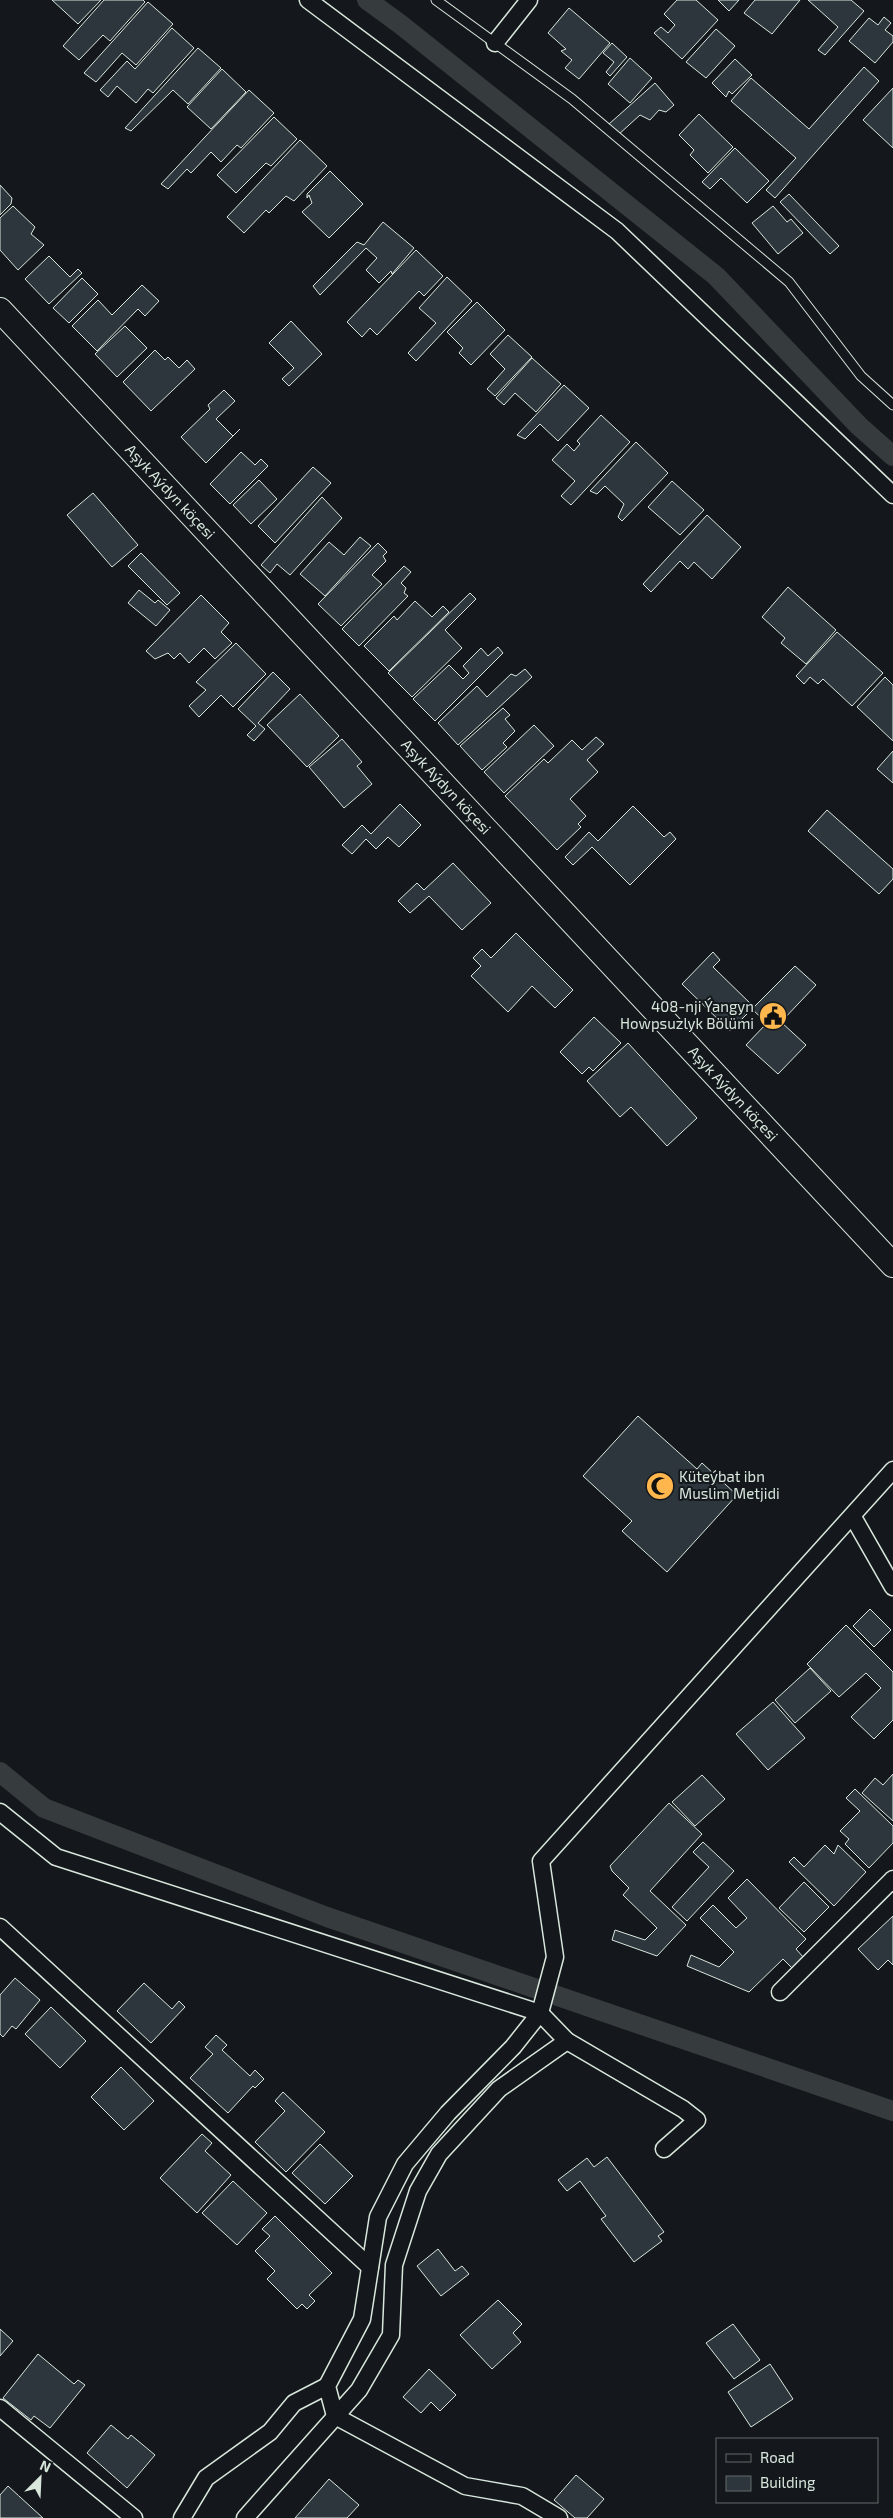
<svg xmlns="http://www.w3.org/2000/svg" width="893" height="2518" font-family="'Exo 2',sans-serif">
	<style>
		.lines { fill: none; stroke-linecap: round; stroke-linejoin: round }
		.canal { stroke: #363b3e; stroke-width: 20 }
		.building { fill: #2c363c; stroke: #d8e6dc }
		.service-casing { stroke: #d8e6dc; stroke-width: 11 }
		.minor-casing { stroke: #d8e6dc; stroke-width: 19 }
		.secondary-casing { stroke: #d8e6dc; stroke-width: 26 }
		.service { stroke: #14181c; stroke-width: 9 }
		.minor { stroke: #14181c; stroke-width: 16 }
		.secondary { stroke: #14181c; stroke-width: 24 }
		.labels { text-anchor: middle; stroke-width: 4; stroke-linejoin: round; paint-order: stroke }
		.street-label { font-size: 15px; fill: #d8e6dc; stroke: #14181c }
		.poi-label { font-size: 15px; fill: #d8e6dc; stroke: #14181c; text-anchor: end }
	</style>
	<rect width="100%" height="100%" fill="#14181c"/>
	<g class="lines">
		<g class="canal">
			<polyline points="367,0 400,24 716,276 859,426 893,456"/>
			<polyline points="0,1772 44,1808 327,1917 893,2111"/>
		</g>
	</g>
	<g class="building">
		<polygon points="52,0 101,0 78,24"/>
		<polygon points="104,0 143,0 145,2 110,41 103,35 79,60 63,46"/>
		<polygon points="677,0 696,0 718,20 682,59 654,33 661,27 668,33 675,25 664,14"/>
		<polygon points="718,0 739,0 729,11"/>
		<polygon points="755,0 800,0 772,34 744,13"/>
		<polygon points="808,0 851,0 864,11 825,55 818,50 838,27"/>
		<polygon points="148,2 173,24 136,65 122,53 96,82 84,73"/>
		<polygon points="569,8 610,43 579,79 565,68 572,60 561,51 566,49 548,33"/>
		<polygon points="884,17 891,23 885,30 893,36 893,42 875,63 849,41 869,18 878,25"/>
		<polygon points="172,28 194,48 153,93 148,89 136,103 117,86 108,97 100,90 127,61 135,69"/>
		<polygon points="716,29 735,46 706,78 686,62"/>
		<polygon points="612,43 627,57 610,76 606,72 614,62 603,53"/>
		<polygon points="198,48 221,68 188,104 173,90 131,131 125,128"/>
		<polygon points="630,58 652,78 630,103 608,84"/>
		<polygon points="735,59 752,75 732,94 729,91 726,97 712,83"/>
		<polygon points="864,67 879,81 775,198 766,190 796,158 731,101 751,78 809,129"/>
		<polygon points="222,69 246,92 211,129 187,107"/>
		<polygon points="655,83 674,105 666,112 659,110 650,120 640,115 618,135 609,124"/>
		<polygon points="893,88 893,148 863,120"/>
		<polygon points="249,90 274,113 241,148 237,145 221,162 211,152 191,173 187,169 168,189 161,184"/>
		<polygon points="699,114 733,147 708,173 690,155 694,150 679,135"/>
		<polygon points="274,117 297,139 271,166 266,163 236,193 217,175"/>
		<polygon points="300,140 327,166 294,201 286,196 269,213 266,210 244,233 227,217"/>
		<polygon points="735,148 769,181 747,203 721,178 710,189 702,182"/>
		<polygon points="330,171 363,204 329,238 302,212 312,203 309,195 307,198 307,194"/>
		<polygon points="0,185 12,198 11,204 0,215"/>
		<polygon points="789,194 839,246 830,254 780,202"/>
		<polygon points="13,206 35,227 31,234 44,245 18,270 0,250 0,218"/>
		<polygon points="773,206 787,222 791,219 803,233 778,254 752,223"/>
		<polygon points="383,222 414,248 392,274 391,271 379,283 366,270 377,258 366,248 320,295 313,286 357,242 364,245"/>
		<polygon points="416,250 443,276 424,296 419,291 377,335 370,328 362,337 347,322"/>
		<polygon points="49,256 70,277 78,269 82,273 49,304 25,279"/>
		<polygon points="447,277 472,301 416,361 408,353 436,323 419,308"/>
		<polygon points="82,278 98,294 69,323 53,308"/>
		<polygon points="142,285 159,301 145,316 138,309 97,351 72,326 98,300 112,315"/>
		<polygon points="477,302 505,330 471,365 459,353 463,348 447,332"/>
		<polygon points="291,321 322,354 289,386 282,379 294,368 269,343"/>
		<polygon points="125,326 147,348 117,377 95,354"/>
		<polygon points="508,335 532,357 495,396 487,389 505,369 490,354"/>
		<polygon points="155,350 165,360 168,357 179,368 187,360 195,369 151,411 123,382"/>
		<polygon points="532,358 561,384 536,412 515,393 504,405 496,398"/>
		<polygon points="564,385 589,408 558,441 540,424 525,439 517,435"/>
		<polygon points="224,390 235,401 216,419 233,436 240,429 206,463 181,437 210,409 208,405"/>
		<polygon points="601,415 630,442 571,505 561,496 575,481 552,460 567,444 574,451 580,444 577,441"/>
		<polygon points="636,442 668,473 622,521 618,517 624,504 605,486 597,494 590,491"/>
		<polygon points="241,452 255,465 261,459 268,466 230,504 210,484"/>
		<polygon points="313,467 331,483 275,543 258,526"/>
		<polygon points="259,480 277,499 251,524 233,505"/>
		<polygon points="672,481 704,510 680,535 648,507"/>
		<polygon points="93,493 138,545 112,567 67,515"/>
		<polygon points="322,497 342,518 290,575 277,564 270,573 261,565"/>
		<polygon points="707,515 741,547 712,579 694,562 688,569 680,561 651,592 643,584"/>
		<polygon points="360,537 371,546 325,596 300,574 329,542 344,555"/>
		<polygon points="378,543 387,552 383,556 386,561 372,575 382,584 341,626 318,604"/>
		<polygon points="141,553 180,593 167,605 128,566"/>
		<polygon points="404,566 411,572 401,583 406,588 404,593 408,596 359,646 342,629"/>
		<polygon points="788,587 836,630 806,664 781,643 785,638 762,617"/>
		<polygon points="139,590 155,603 158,600 170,610 156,626 128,603"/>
		<polygon points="470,593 476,599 445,630 462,648 412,697 388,673"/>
		<polygon points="201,595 229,623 221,632 232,643 215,659 204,648 189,663 180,653 174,659 168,653 155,659 146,651"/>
		<polygon points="415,601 432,617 443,606 449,612 389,671 364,646 394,616 397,620"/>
		<polygon points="837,632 883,673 852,706 823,679 818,684 810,677 804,684 796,676"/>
		<polygon points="236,643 266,674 233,707 221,695 199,717 189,706 206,690 196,682"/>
		<polygon points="498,647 503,653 435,721 413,699 449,665 463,679 469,673 463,666 481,648 488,656"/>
		<polygon points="525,669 532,677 458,745 438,723 477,686 487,697 511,674 516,676"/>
		<polygon points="273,672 290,689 258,723 265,729 254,741 247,735 256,726 238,709"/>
		<polygon points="885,677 893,685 893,741 857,707"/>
		<polygon points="300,694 339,736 307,767 267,725"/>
		<polygon points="503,708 510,715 505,719 515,731 503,743 507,747 482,770 460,746"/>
		<polygon points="534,725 554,746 504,793 484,772"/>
		<polygon points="596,737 604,744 587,760 598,772 570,799 586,816 578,824 581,827 557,850 505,796 544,759 548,763 572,740 582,750"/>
		<polygon points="342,739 362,762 357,766 372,784 344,808 309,767"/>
		<polygon points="893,751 893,783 877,769"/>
		<polygon points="400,804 421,825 399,847 388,837 376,849 366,839 352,854 342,845 362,825 371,834"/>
		<polygon points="633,806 664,837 670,832 676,839 630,885 592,847 573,865 565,857 589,832 598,841"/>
		<polygon points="827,810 893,869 893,879 879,894 808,831"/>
		<polygon points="453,863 491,903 462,930 429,896 410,913 398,901 417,883 424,890"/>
		<polygon points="516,933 573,990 555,1008 532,986 508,1012 471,976 481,966 473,958 482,949 491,958"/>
		<polygon points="713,952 720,960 713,967 754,1007 730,1031 682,984"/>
		<polygon points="795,966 816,985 781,1022 806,1045 778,1074 746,1045 767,1023 753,1010 754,1007"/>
		<polygon points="594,1017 621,1043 593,1071 589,1067 582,1074 560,1052"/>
		<polygon points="628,1043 697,1118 667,1146 631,1107 620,1117 587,1081"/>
		<polygon points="638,1416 697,1469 702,1463 737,1495 667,1572 622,1531 632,1521 583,1476"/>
		<polygon points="870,1609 891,1630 874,1647 853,1626"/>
		<polygon points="846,1625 893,1672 893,1720 874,1739 851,1717 881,1688 866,1673 839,1697 807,1664"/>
		<polygon points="810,1668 831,1691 795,1723 775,1700"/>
		<polygon points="773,1702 805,1738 768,1770 736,1734"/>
		<polygon points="893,1774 893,1821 862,1793 875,1778 883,1785"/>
		<polygon points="702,1775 725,1799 695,1826 672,1802"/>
		<polygon points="855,1789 893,1826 893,1843 869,1868 845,1844 849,1839 840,1831 860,1811 846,1798"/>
		<polygon points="669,1803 702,1834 650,1891 686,1925 657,1956 612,1940 615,1930 645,1940 657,1928 623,1895 629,1888 612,1871 610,1866"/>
		<polygon points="703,1842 734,1871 687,1921 672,1907 709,1867 693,1852"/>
		<polygon points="825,1845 834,1854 838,1845 866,1872 834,1906 789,1862 794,1857 804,1867"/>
		<polygon points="747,1879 806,1939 796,1949 804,1958 793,1969 783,1959 749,1992 687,1966 691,1955 719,1967 734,1952 700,1918 713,1905 736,1928 747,1918 728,1898"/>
		<polygon points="804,1882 829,1907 804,1932 779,1908"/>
		<polygon points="893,1916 893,1965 888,1960 878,1970 858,1949"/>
		<polygon points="15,1978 40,2000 16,2029 12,2026 3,2037 0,2034 0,1995"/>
		<polygon points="144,1983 172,2009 179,2001 185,2007 151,2043 117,2011"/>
		<polygon points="51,2007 86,2041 60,2068 25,2034"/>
		<polygon points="216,2035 227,2045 222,2050 250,2076 255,2070 264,2079 255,2088 253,2086 228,2113 190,2078 213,2054 205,2047"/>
		<polygon points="121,2067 154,2101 124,2130 91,2097"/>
		<polygon points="283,2092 325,2132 286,2172 255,2142 285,2111 275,2101"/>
		<polygon points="202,2134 212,2143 205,2151 231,2175 197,2213 160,2178"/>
		<polygon points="320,2144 353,2176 325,2204 292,2173"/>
		<polygon points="607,2157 664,2232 658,2236 662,2241 634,2262 601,2219 606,2216 580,2181 567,2191 558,2180 587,2158 594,2167"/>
		<polygon points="233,2181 267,2213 237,2245 202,2213"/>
		<polygon points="275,2216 332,2273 309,2295 315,2301 307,2309 302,2304 297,2309 267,2279 275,2271 255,2251 270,2236 262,2229"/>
		<polygon points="438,2249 455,2271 462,2266 469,2274 441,2296 417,2266"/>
		<polygon points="498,2300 522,2324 513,2333 521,2342 492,2369 460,2335"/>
		<polygon points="733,2324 760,2360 734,2379 706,2343"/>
		<polygon points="0,2329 13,2341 0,2356"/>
		<polygon points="38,2354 74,2384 78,2380 85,2385 50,2428 34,2416 31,2420 3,2398"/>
		<polygon points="770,2364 793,2399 751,2427 728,2392"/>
		<polygon points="429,2369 456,2395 440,2411 431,2402 421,2413 403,2397"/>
		<polygon points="111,2425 128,2439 131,2435 155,2455 127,2488 87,2453"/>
		<polygon points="576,2475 604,2499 587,2518 575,2518 554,2500"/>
		<polygon points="329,2479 359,2505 347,2518 295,2518"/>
		<polygon points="8,2486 43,2518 0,2518 0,2495"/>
	</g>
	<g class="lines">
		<defs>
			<polyline id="service" points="436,0 572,99 789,282 861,376 893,405"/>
			<g id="minor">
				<polyline points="308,0 617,231 893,495"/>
				<polyline points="495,43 529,0"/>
				<polyline points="853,1517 893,1587"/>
				<polyline points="0,1812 56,1857 540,2013 567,2041 683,2109 697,2120 664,2149"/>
				<polyline points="0,1927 370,2267"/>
				<polyline points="780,1992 893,1879"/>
				<polyline points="0,2408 134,2518"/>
				<polyline points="182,2518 206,2478 270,2432 294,2403 327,2386"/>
				<polyline points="245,2518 359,2390 391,2335 394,2265 418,2191 439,2154 499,2089 567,2041"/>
				<polyline points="559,2518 522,2496 465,2486 335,2416 327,2386 362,2319 378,2217 405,2164 448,2113 513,2047 540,2013 555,1957 541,1861 893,1470"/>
			</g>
			<polyline id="secondary" points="0,310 893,1265"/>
		</defs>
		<use href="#service" class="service-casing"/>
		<use href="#minor" class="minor-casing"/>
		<use href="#secondary" class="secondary-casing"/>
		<use href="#service" class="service"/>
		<use href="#minor" class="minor"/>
		<use href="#secondary" class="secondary"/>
	</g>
	<defs>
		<symbol id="civic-disc" viewBox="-11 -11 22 22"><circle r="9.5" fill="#ffb74d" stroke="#14181c"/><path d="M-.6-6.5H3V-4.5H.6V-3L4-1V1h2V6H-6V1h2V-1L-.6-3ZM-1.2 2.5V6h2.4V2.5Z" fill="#111"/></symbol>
		<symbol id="mosque-disc" viewBox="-11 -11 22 22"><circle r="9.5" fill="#ffb74d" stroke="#14181c"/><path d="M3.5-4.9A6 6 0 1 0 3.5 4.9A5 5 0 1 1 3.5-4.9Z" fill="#111"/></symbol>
	</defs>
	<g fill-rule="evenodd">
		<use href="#civic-disc" x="757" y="1000" width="32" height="32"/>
		<use href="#mosque-disc" x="644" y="1470" width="32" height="32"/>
	</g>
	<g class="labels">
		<g class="street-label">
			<text transform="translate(170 492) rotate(47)" y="5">Aşyk Aýdyn köçesi</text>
			<text transform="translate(446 787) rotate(47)" y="5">Aşyk Aýdyn köçesi</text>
			<text transform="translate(733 1094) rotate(47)" y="5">Aşyk Aýdyn köçesi</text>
		</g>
		<g class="poi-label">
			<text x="754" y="1012">408-nji Ýangyn<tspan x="754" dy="17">Howpsuzlyk Bölümi</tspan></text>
			<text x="679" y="1482" text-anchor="start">Küteýbat ibn<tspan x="679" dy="17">Muslim Metjidi</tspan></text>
		</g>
	</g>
	<rect x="716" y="2438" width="162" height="65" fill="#14181c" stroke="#626a69"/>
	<rect x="726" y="2454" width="25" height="8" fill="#14181c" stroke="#626a69"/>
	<text x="760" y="2463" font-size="15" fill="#d8e6dc">Road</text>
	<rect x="726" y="2476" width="25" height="15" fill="#2c363c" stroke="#626a69"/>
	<text x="760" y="2488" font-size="15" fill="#d8e6dc">Building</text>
	<g transform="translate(40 2478) rotate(24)" stroke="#14181c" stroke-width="4" paint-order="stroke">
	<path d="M0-4L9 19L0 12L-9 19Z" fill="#d8e6dc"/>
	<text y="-8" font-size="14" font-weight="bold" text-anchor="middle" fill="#d8e6dc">N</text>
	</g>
</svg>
